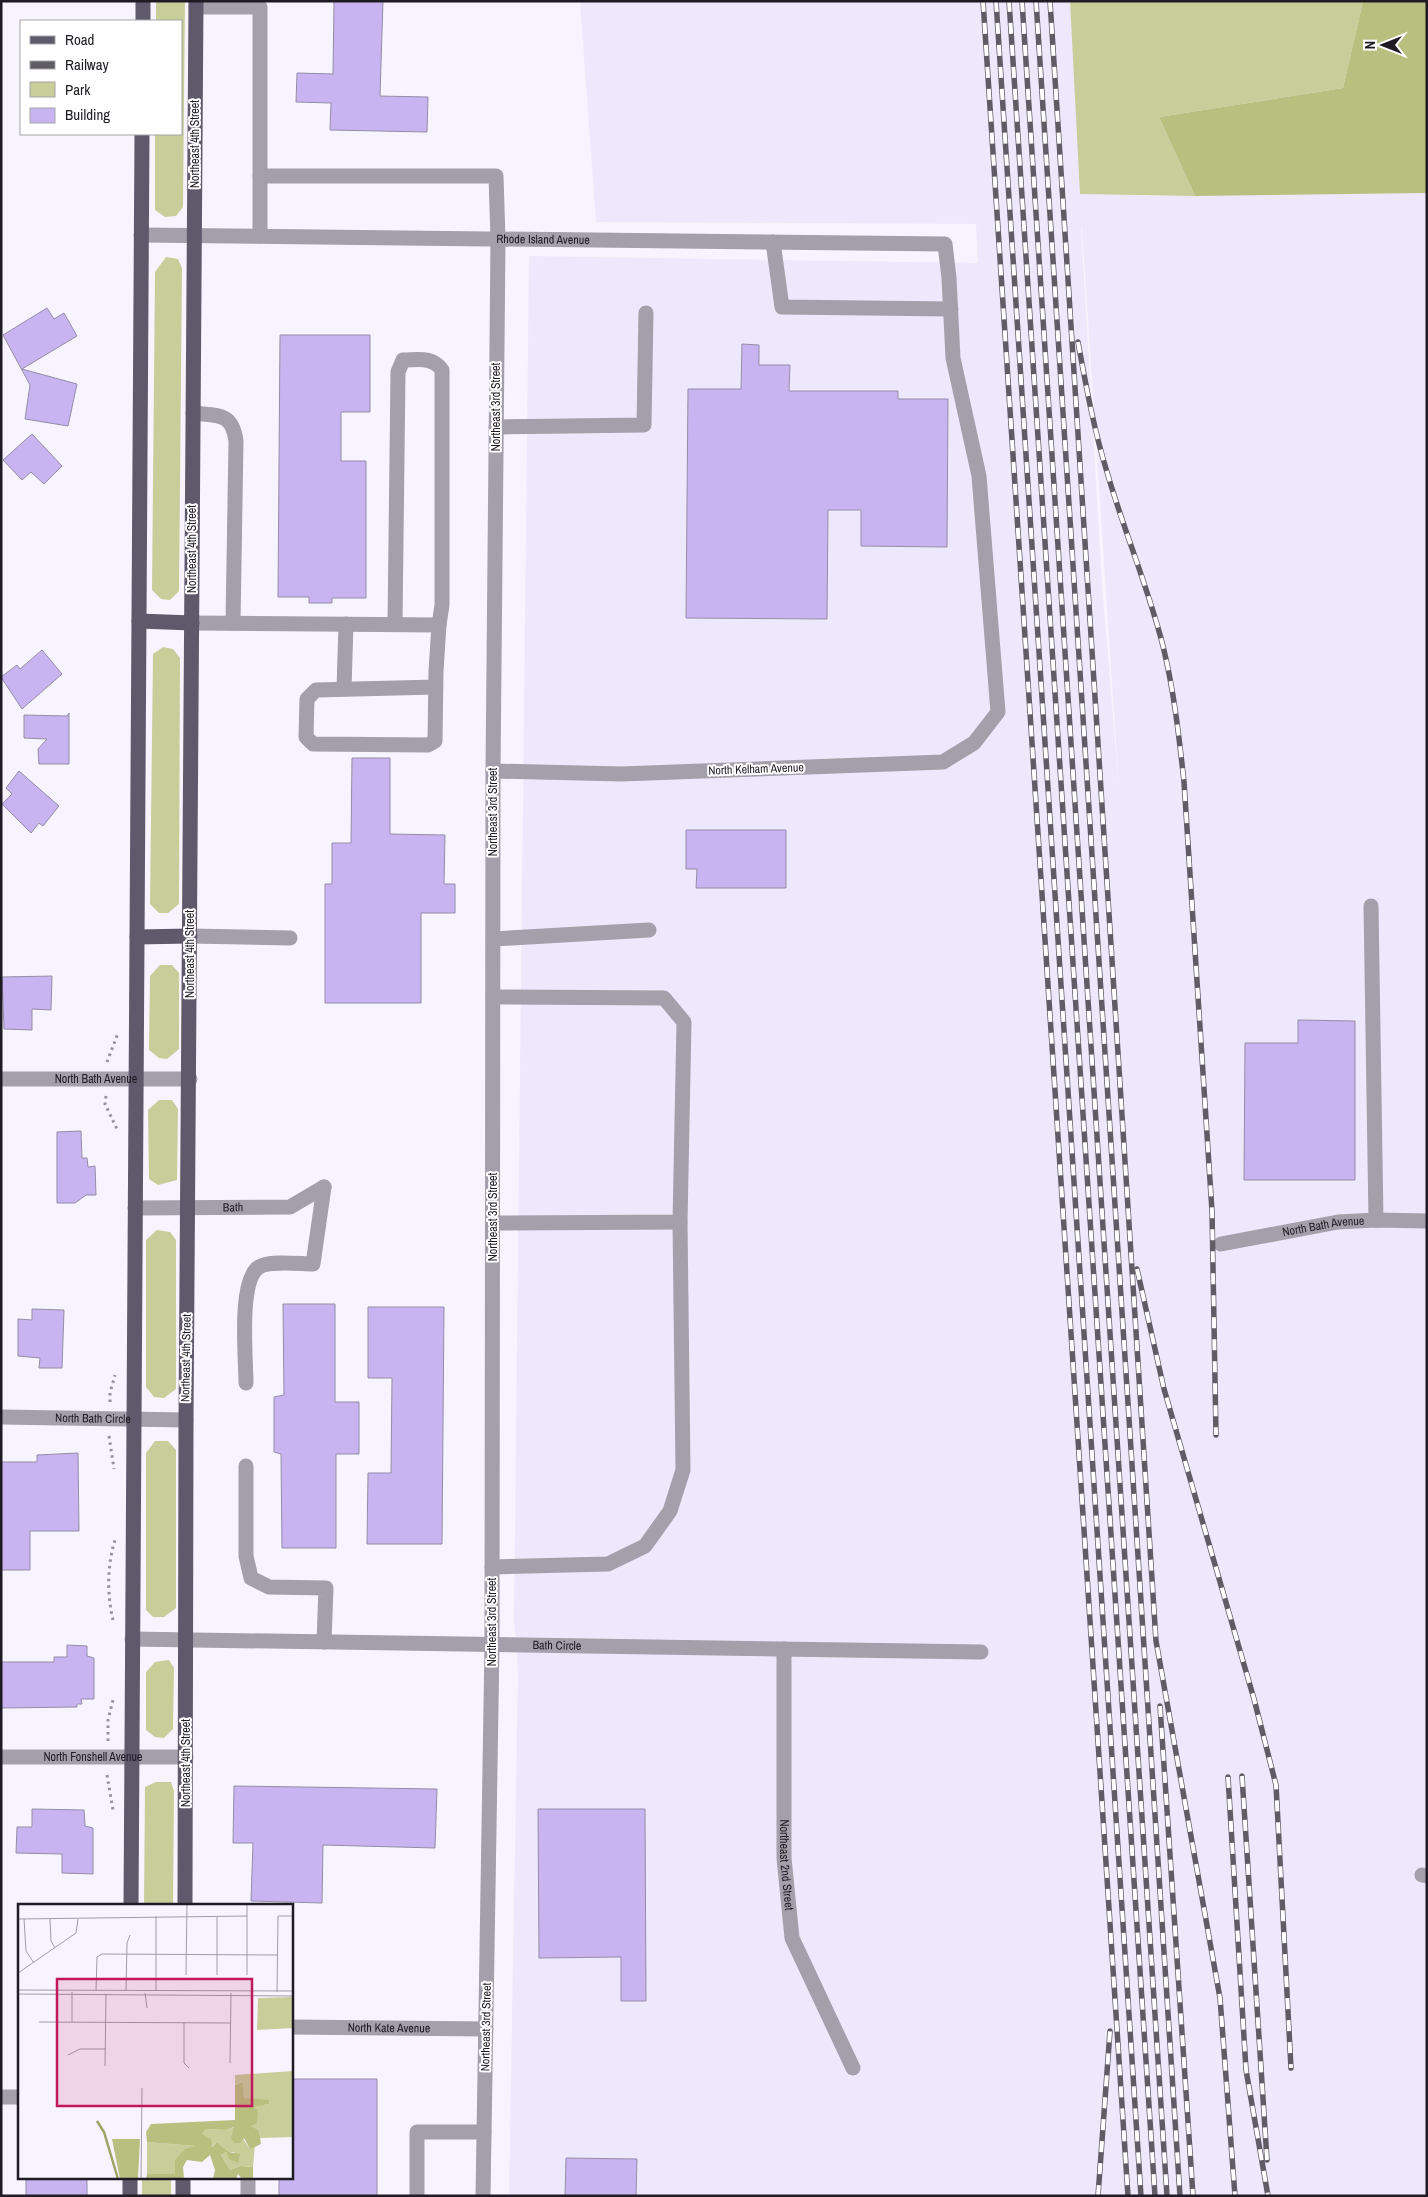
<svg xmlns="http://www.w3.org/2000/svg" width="1428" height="2197" font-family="'Archivo Narrow',sans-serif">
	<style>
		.built { fill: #eee8fc; fill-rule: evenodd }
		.green { fill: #c7ce9a }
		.forest { fill: #b8c07f }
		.building { fill: #c8b4f0; stroke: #958da5 }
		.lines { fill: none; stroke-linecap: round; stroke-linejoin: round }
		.path { stroke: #95929c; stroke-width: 3; stroke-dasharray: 2.5 4; stroke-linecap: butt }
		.minor { stroke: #a39fab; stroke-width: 15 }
		.major { stroke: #5f596c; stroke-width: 15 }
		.rail-casing { stroke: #5f5c66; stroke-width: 5.5 }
		.rail { stroke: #fff; stroke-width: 4; stroke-dasharray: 11; stroke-linecap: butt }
		.labels { text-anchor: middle; stroke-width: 4; stroke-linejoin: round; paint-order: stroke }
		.street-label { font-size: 12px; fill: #1e1b24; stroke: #fff }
		.inset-river { fill: none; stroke: #9da565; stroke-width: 2.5 }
		.inset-road { fill: none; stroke: #a09da7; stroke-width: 1 }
		.view { fill: #c2185b; fill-opacity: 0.15; stroke: #c2185b; stroke-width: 2.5 }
		.inset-edge { fill: none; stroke: #1e1b24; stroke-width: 2.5 }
	</style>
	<rect width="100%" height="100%" fill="#f7f4ff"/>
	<path class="built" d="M580 1H1070L1074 71 1143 196 1427 193V2196H509L518 1671 514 1619 529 256 978 263 976 224 596 222ZM1081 227 1082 228 1119 788 1102 584Z"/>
	<g class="green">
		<polygon points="156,1 185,1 183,207 176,216 165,217 155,210 155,134 181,134 181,21 156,21"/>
		<polygon points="1070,1 1363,1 1343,88 1159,117 1195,196 1080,194"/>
		<polygon points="166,257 178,259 182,268 179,591 170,600 161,599 152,590 155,272"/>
		<polygon points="163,647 173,649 180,658 179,904 168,913 159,913 150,904 153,654"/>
		<polygon points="160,965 172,965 179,973 179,1049 167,1059 159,1058 149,1050 150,976"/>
		<polygon points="159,1100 172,1100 178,1109 177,1180 158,1185 149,1179 148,1110"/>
		<polygon points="157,1230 170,1232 176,1240 176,1389 164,1398 154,1397 146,1387 146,1240"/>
		<polygon points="155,1441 168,1441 176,1450 176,1608 164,1617 153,1617 146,1610 146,1453"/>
		<polygon points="169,1660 174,1668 173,1729 164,1738 155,1737 146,1730 146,1672 155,1662"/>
		<polygon points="156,1782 171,1782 174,1791 173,1906 144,1906 145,1787"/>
		<rect x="142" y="2178" width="29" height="18"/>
	</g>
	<polygon class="forest" points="1363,1 1427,1 1427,193 1195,196 1159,117 1343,88"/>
	<g class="building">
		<polygon points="334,1 383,1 380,96 428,97 427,132 330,130 331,103 296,102 297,73 333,74"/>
		<polygon points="47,308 54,319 64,313 77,336 22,369 77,384 68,426 25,419 30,385 3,335"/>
		<polygon points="280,335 370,335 370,412 341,412 341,461 366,461 366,598 332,598 332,603 309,603 309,597 278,597"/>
		<polygon points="742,344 759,345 759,365 790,365 789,391 898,391 898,399 948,399 947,547 861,546 861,510 828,510 827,619 686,618 688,389 741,389"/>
		<polygon points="32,434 62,466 44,484 31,472 22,480 3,460"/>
		<polygon points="42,650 62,674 22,709 1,677 17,665 20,669"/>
		<polygon points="69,713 69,764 39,764 38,749 47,739 24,738 24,715 67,716"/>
		<polygon points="352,758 390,758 390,834 445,835 444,884 455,884 455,913 421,913 421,1003 325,1003 325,884 332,884 332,843 351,843"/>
		<polygon points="19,771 59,806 43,826 39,823 31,833 2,804 12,794 6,788"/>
		<polygon points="686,830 786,830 786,888 696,888 697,869 686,869"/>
		<polygon points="52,976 51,1010 32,1009 32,1030 4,1029 2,977"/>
		<polygon points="1298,1020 1355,1021 1355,1180 1244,1180 1245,1043 1298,1043"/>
		<polygon points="81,1131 82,1158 87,1158 88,1167 95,1166 96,1195 86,1195 75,1203 57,1203 57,1132"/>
		<polygon points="283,1304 335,1304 335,1402 359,1402 359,1454 336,1454 336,1548 282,1548 281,1454 274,1452 274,1397 284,1395"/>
		<polygon points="368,1307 444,1307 442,1544 367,1544 368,1473 391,1473 392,1378 368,1378"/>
		<polygon points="32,1309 64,1310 62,1368 39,1368 40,1358 18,1356 18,1319 32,1320"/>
		<polygon points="78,1453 79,1531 30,1531 30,1570 1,1570 1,1462 37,1462 37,1455"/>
		<polygon points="67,1645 87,1646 87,1656 94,1658 94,1699 81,1699 82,1704 77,1704 77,1707 1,1708 1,1662 54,1662 54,1657 67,1657"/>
		<polygon points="234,1786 437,1789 435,1848 323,1845 322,1903 251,1901 253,1843 233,1843"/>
		<polygon points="32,1809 84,1810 85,1826 93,1828 93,1874 62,1873 62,1854 16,1853 17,1827 32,1827"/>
		<polygon points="538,1809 645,1809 646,2001 621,2001 621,1957 539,1958"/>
		<polygon points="291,2079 377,2079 377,2196 279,2196 279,2178 291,2178"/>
		<polygon points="566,2158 637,2159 636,2196 565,2196"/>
		<rect x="26" y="2178" width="61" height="18"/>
	</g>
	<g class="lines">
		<g class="path">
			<polyline points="107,1062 118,1033"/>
			<polyline points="106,1096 105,1104 117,1129"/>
			<polyline points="110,1402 110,1393 115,1375"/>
			<polyline points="109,1436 114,1469"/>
			<path d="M113 1620C107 1595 107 1565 115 1540"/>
			<polyline points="108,1741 108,1720 113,1700"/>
			<polyline points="107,1775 113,1810"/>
		</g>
		<g class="minor">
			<polyline points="196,7 260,7 260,236"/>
			<polyline points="260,176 496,176 498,239 493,771 492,1644 483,2196"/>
			<path id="s1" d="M141 235 945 244 949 278 953 358 979 476 998 712 974 743 943 762 621 774 493 771"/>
			<polyline points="773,242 782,307 951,309"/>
			<path d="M193 413C218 416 232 412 236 441L233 623"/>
			<polyline points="496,427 644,425 646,313"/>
			<path d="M192 623 439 625 442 605V370C432 356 418 360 403 360L398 372 395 624"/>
			<polyline points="436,687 316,690 307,699 306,737 313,744 428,745 435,741 436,671 439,625"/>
			<polyline points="344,689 346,624"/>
			<polyline points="1371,906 1376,1220"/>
			<polyline points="190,936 290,938"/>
			<polyline points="493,939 649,930"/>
			<polyline points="493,997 664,998 684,1022 680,1222 493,1223"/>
			<path id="s2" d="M1 1079H190"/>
			<path id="s3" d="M135 1208 290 1207 324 1187"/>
			<path id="s4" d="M1221 1244 1338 1222 1376 1220 1427 1221"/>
			<path d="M246 1383C246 1359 238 1280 259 1267 270 1260 300 1264 313 1264L324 1187"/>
			<path id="s5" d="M1 1417 186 1420"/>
			<polyline points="246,1466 246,1556 251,1578 269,1587 326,1588 324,1642"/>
			<polyline points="492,1567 608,1564 645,1546 670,1511 683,1470 680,1222"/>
			<path id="s6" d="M132 1639 981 1652"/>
			<path id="s7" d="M784 1649V1858L792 1938 853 2068"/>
			<path id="s8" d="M1 1757H186"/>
			<polyline points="1422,1875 1427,1876"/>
			<path id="s9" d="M291 2027 486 2029"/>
			<polyline points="1,2097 19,2097"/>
			<polyline points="248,2196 248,2178"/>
			<polyline points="417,2196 417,2132 484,2132"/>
		</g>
		<g class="major">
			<polyline points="143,21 143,1"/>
			<polyline points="139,621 192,623"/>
			<polyline points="137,937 190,936"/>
			<polyline points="131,1906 142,134"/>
			<polyline points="185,1906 186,1420 196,1"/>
			<polyline points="130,2196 130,2178"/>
			<polyline points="183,2196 183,2178"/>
		</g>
		<defs>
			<g id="rail">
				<polyline points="983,1 1128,2196"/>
				<polyline points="996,1 1141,2196"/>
				<polyline points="1009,1 1155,2196"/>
				<polyline points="1022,1 1167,2196"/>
				<polyline points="1036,1 1180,2196"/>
				<polyline points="1050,1 1156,1641 1220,1998 1235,2196"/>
				<path d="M1078 342C1086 386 1094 430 1107 472 1124 531 1148 587 1163 646 1174 691 1179 736 1184 782L1212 1211 1216 1435"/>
				<polyline points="1137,1269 1164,1389 1254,1699 1276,1785 1291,2068"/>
				<polyline points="1160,1706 1193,2196"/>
				<polyline points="1242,1776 1267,2160"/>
				<polyline points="1228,1777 1246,2070 1268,2196"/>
				<polyline points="1098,2196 1110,2031"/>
			</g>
		</defs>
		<use href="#rail" class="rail-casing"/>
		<use href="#rail" class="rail"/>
	</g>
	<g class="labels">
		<g class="street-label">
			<text transform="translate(195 144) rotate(-90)" y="4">Northeast 4th Street</text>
			<text dy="4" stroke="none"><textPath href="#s1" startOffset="402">Rhode Island Avenue</textPath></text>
			<text transform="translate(496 407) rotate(-90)" y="4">Northeast 3rd Street</text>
			<text transform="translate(192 549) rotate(-90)" y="4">Northeast 4th Street</text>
			<text transform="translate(756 769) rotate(-2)" y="4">North Kelham Avenue</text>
			<text transform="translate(493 812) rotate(-90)" y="4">Northeast 3rd Street</text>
			<text transform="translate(190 954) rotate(-90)" y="4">Northeast 4th Street</text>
			<text dy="4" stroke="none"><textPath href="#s2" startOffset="95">North Bath Avenue</textPath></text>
			<text dy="4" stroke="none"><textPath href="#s3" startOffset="98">Bath</textPath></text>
			<text transform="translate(493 1217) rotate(-90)" y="4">Northeast 3rd Street</text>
			<text dy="4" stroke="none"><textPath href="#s4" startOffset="104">North Bath Avenue</textPath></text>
			<text transform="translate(186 1358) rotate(-89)" y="4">Northeast 4th Street</text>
			<text dy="4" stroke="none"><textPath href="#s5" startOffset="92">North Bath Circle</textPath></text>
			<text transform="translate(492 1622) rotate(-90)" y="4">Northeast 3rd Street</text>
			<text dy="4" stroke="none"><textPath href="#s6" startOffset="425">Bath Circle</textPath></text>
			<text dy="4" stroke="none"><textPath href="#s8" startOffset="92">North Fonshell Avenue</textPath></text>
			<text transform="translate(186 1763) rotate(-90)" y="4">Northeast 4th Street</text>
			<text dy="4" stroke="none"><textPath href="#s7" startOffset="216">Northeast 2nd Street</textPath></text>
			<text transform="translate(486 2027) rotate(-89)" y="4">Northeast 3rd Street</text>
			<text dy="4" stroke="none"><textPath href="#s9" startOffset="98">North Kate Avenue</textPath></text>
		</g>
	</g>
	<g transform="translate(18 1904)">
		<rect width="275" height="275" fill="#f7f4ff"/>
		<path d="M275 93V124L239 126 240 94ZM275 167V233L242 234 241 226 233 222 235 202 251 200 226 194 223 178 217 181V171ZM217 223 232 245 237 241 235 263 222 262 212 266 203 251 208 248 211 252 217 248H211L199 238 193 243 184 230 188 225 208 226ZM129 238 177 242 157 270H129Z" fill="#c7ce9a"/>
		<path d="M224 178 226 194 251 196V200L235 203 240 206 239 219 233 222 241 226 243 240 232 245 226 234 222 239H216L213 234 216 223 208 226 188 225 184 230 193 235 194 243 199 238 211 248 222 250 220 259 211 255 208 248 203 251 212 266 222 262 235 263V275H224L220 270 218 275H195L197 266 192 251 184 258 169 256 165 263 166 275H128L129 270H157V256L167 245 177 242 129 238 128 228 133 220 217 216V181ZM94 235H122L120 275H102Z" fill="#b8c07f"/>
		<path class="inset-river" d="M79 217 86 228 100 275"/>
		<path class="inset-road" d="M0 15 229 12M6 15 8 47 16 59M32 15 33 37 37 44M0 69 58 29 60 15M168 71 169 0M199 71V13M229 71V0M0 86 275 87M78 87 79 53 84 50 259 51M108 87 109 39 112 31M138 87V12M259 88 260 12H275M127 89 129 104M0 90 275 92M21 118 213 119M54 118V88M166 119V159L171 164M50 151 62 145H88M212 159 213 89M87 162 88 90M123 275 124 184"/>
		<path class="view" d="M39 75H234V202H39Z"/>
		<rect width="275" height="275" class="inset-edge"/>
	</g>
	<rect width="1428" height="2197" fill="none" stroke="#1e1b24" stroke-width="5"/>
	<rect x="20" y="20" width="162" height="115" fill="#ffffff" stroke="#a5a4a7"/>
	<rect x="30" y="36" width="25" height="8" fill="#5f596c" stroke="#a5a4a7"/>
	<text x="65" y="45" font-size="15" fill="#1e1b24">Road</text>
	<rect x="30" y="61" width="25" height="8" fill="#5f5c66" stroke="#a5a4a7"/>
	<text x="65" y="70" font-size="15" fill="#1e1b24">Railway</text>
	<rect x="30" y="82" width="25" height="15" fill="#c7ce9a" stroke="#a5a4a7"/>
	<text x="65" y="95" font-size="15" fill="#1e1b24">Park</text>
	<rect x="30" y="108" width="25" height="15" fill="#c8b4f0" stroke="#a5a4a7"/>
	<text x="65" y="120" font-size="15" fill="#1e1b24">Building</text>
	<g transform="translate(1383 45) rotate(270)" stroke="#ffffff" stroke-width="4" paint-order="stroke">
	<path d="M0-4L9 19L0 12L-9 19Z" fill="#1e1b24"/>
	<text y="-8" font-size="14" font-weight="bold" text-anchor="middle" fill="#1e1b24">N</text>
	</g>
</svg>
